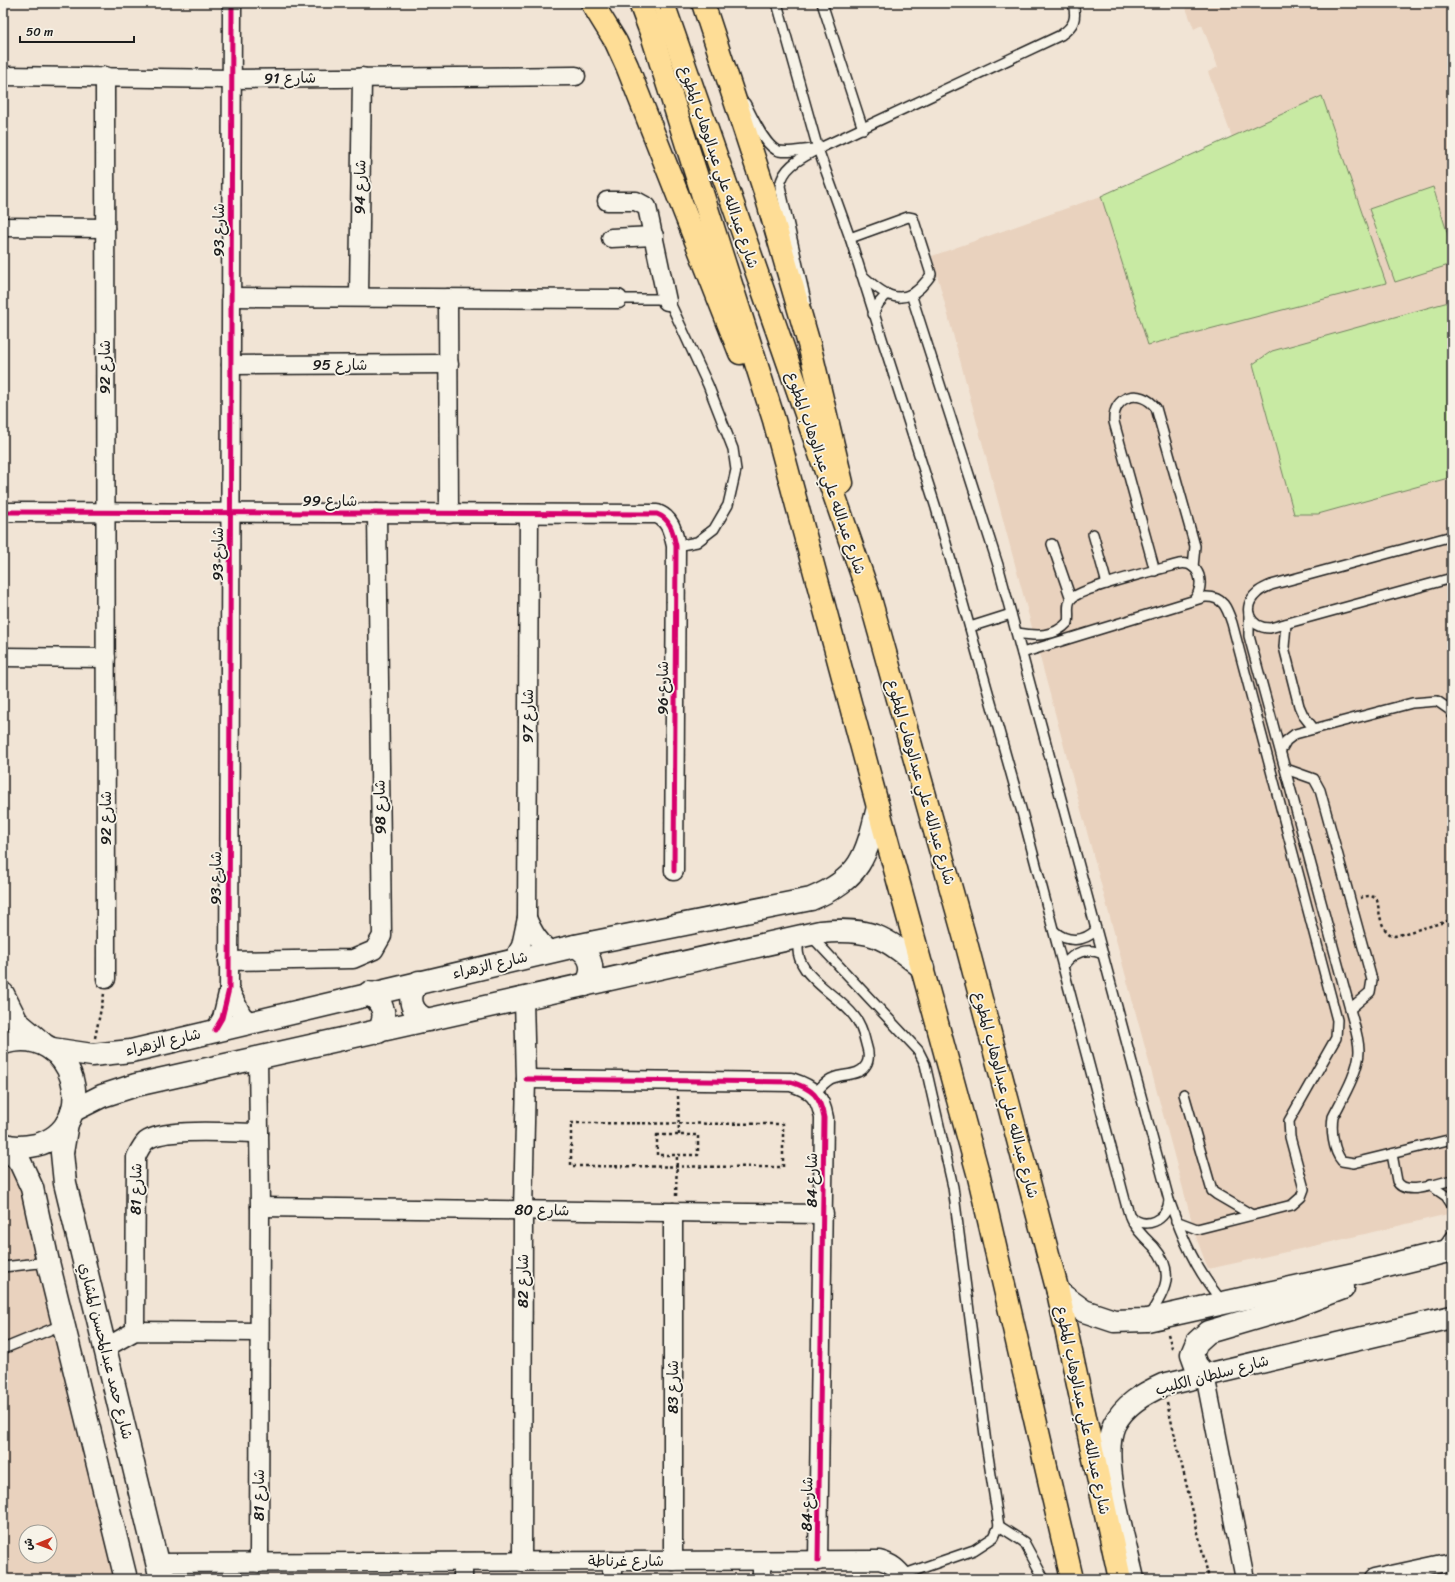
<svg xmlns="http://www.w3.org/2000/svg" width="1455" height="1582" font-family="Sriracha,'Playpen Sans Arabic',sans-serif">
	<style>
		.built { fill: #e9d2be; fill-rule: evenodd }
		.green { fill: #c8eaa3; stroke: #728360 }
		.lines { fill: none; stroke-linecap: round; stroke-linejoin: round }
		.service-casing { stroke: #1c1c1c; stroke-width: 12 }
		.minor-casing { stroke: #1c1c1c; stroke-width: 21 }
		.tertiary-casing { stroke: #1c1c1c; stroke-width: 25 }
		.primary-casing { stroke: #1c1c1c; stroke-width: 25 }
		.path { stroke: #1c1c1c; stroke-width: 2.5; stroke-dasharray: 3 3; stroke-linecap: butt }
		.service { stroke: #f7f3e8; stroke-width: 9 }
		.minor { stroke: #f7f3e8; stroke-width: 18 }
		.tertiary { stroke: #f7f3e8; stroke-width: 22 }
		.primary { stroke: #fedd96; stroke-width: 22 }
		.cycleway-casing { stroke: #f7f3e8; stroke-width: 8 }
		.cycleway { stroke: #d6006c; stroke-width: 5 }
		.labels { text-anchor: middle; stroke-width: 3.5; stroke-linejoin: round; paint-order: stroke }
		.street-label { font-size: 15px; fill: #1c1c1c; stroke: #f7f3e8 }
	</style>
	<rect width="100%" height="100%" fill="#f1e4d5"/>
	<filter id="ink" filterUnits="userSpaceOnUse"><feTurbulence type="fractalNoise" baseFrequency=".025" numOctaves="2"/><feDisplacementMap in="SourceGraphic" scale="8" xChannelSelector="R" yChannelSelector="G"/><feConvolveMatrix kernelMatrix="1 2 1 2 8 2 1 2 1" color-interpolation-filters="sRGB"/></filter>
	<g filter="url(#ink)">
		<g class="built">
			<polygon points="1184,3 1452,3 1452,1213 1323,1244 1208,1269 1196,1237 932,256 1101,196 1232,137 1208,72 1218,67 1202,25 1194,29"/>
			<path d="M3 1144 20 1162 126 1579H3ZM26 1532H50V1556H26Z"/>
		</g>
		<g class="green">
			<polygon points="1322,96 1386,283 1148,345 1101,196"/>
			<polygon points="1433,187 1452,248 1452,264 1395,282 1369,209"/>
			<polygon points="1452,301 1452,477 1318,514 1294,514 1253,364 1272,351"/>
		</g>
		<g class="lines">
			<defs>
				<g id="service">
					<path d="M777 3 818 149 850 238 936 508 1023 816 1126 1204C1128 1210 1129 1216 1132 1221 1137 1231 1146 1239 1154 1247 1176 1272 1165 1292 1149 1316"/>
					<polyline points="822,3 863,129"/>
					<path d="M745 103C752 115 765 148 779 151 790 153 805 149 816 149"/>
					<path d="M850 238 908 217 913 218 931 274C929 279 925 282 921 287 899 309 879 291 861 274"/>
					<path d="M911 294 998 565 1169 1200C1182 1237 1197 1273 1223 1302"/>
					<polyline points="618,299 661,299 667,301 672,307 708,385 733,449 736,470 728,505 714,529 697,542 676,546"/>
					<path d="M806 301 780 186C783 166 802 158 818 149L1061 35C1074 26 1077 19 1073 3"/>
					<polyline points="873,314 879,303 887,294"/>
					<polyline points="1093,534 1107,584"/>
					<path d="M1452 536 1271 585C1267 587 1261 589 1257 593 1241 607 1249 628 1270 628L1452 578"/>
					<polyline points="1052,544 1071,599"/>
					<path d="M1155 571 1114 422C1112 396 1140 387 1156 408L1195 546 1193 567"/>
					<path d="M1249 614V636L1350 1009C1353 1022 1359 1037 1359 1051 1359 1071 1342 1099 1333 1117 1331 1129 1333 1151 1342 1161L1354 1163 1452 1139"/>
					<polyline points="1286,624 1284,647 1299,706 1303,715 1314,729"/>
					<polyline points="970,627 1011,614"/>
					<path d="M1017 633C1035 636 1054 638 1068 622 1070 615 1066 605 1071 599 1080 588 1161 569 1179 564 1200 560 1206 586 1194 600"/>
					<path d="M1022 653 1205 597C1223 596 1227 608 1232 623L1337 1020 1336 1038 1289 1121 1290 1137 1304 1189 1301 1197 1292 1205 1197 1229 1176 1221"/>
					<polyline points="1281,750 1286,741 1295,734 1412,703 1437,701 1450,710 1452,714"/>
					<polyline points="1286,769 1314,779 1320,790 1372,980 1370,992 1350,1009"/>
					<path d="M1054 931C1067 943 1084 942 1096 930"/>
					<polyline points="810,935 918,1050 925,1064 953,1187 986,1443 999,1526 994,1537 974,1550 902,1575"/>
					<path d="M800 938C787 972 838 994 854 1016 860 1023 864 1035 866 1044 868 1050 870 1059 866 1065 859 1077 844 1073 833 1078 826 1080 820 1089 814 1093"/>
					<path d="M1063 966C1073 952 1087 947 1103 954"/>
					<polyline points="1184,1094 1212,1191 1216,1194 1252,1215"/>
					<path d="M1392 1154 1397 1181C1404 1197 1438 1183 1452 1180"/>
					<polyline points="1430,1185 1446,1196 1452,1205"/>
					<path d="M1130 1216C1145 1231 1167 1220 1169 1201"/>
					<polyline points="1442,1248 1452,1235"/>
					<polyline points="3,1267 48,1262"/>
					<polyline points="3,1349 64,1324"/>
					<polyline points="999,1526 1024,1542 1044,1579"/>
				</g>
				<g id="minor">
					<polyline points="3,76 232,79 576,76"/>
					<polyline points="105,76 106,979"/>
					<polyline points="607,201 636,201 647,207 667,301"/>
					<polyline points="3,227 105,228"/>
					<polyline points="611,238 654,236"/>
					<polyline points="231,297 618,299"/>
					<polyline points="359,297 362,77"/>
					<polyline points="448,298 449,514"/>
					<polyline points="231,365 449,364"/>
					<path d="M3 512 657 514C671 519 673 533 676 546L674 871"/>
					<polyline points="3,657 106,658"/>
					<path d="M527 918C533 932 539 942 551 952"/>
					<polyline points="513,960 521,946 527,918 529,514"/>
					<polyline points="228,961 353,959 374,950 382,936 377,513"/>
					<polyline points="229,989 242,1015 250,1022"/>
					<polyline points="215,1030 222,1018 229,989 232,3"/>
					<polyline points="258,1058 260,1207 259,1563"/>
					<path d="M526 1079 791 1082C813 1089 820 1096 824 1118L818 1561"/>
					<polyline points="260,1207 824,1214"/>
					<path d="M135 1331 136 1157C139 1151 141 1146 146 1141 164 1127 234 1133 259 1133"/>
					<polyline points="105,1348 135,1331 259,1332"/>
					<polyline points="1205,1375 1245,1579"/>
					<polyline points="612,1561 612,1579"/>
					<polyline points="673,1561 673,1212"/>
					<polyline points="522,1562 523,1210 526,1079 524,1000"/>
					<path d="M157 1563 879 1560C892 1563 898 1569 906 1579"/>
					<polyline points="463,1579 463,1562"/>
					<polyline points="762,1579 762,1561"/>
					<polyline points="1373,1579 1452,1562"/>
				</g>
				<g id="tertiary">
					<path d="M575 946C592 954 596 971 585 985"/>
					<path d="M419 982C405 996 411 1015 429 1020"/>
					<path d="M369 993C384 1003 388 1016 378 1032"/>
					<polyline points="3,994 17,1022 42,1043"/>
					<path d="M3 1043C76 1021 103 1128 36 1145 26 1147 14 1149 3 1144"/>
					<path d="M52 1049 92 1055 131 1051 575 946 811 899C861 878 866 857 878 807"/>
					<path d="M72 1111 102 1096 136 1085 820 932C872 927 884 937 923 968"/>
					<polyline points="67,1123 62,1153 65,1183 161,1579"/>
					<polyline points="6,1146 20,1162 32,1188 48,1262 126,1579"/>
					<polyline points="1058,1292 1084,1311 1114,1321 1147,1320 1354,1274 1452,1250"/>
					<polyline points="1205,1375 1196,1365 1192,1354 1197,1342 1208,1332 1290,1308 1343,1288"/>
					<path d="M1133 1579C1125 1542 1099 1459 1114 1425 1124 1405 1143 1394 1163 1385L1452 1317"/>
				</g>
				<g id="primary">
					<polyline points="592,3 616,42 627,66 740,353"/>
					<polyline points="640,3 652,35 774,420 878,807 978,1173 1072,1579"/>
					<polyline points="663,3 869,595 967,946 1058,1292 1120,1579"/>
					<polyline points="703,3 765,192 809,344 842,483"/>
				</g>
			</defs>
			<use href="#service" class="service-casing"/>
			<use href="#minor" class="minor-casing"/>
			<use href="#tertiary" class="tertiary-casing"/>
			<use href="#primary" class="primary-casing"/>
			<g class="path">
				<path d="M1360 898C1367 896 1371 894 1377 900 1380 913 1380 933 1395 936L1452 920"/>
				<polyline points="95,1038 104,994"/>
				<polyline points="678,1096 679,1135"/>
				<polygon points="571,1123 783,1124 783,1167 571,1166"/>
				<rect x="657" y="1135" width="41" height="20"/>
				<polyline points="676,1196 677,1155"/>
				<polyline points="1168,1334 1173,1351"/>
				<polyline points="1167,1403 1209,1579"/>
			</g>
			<use href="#service" class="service"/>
			<use href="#minor" class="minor"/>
			<use href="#tertiary" class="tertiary"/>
			<use href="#primary" class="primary"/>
			<defs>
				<g id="cycleway">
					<path d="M3 512 657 514C671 519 673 533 676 546L674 871"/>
					<polyline points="215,1030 222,1018 229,989 232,3"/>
					<path d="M526 1079 791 1082C813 1089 820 1096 824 1118L818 1561"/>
				</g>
			</defs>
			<use href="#cycleway" class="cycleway-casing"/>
			<use href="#cycleway" class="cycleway"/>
		</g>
	</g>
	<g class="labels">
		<g class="street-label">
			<text transform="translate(290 78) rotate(-1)" y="5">شارع 91</text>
			<text transform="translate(719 167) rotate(71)" y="5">شارع عبدالله علي عبدالوهاب المطوع</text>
			<text transform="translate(360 187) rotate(-89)" y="5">شارع 94</text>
			<text transform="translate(219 230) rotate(-90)" y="5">شارع 93</text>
			<text x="340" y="370">شارع 95</text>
			<text transform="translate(105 367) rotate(-90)" y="5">شارع 92</text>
			<text transform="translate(826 473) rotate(71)" y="5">شارع عبدالله علي عبدالوهاب المطوع</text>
			<text x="330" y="506">شارع 99</text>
			<text transform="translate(218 554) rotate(-90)" y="5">شارع 93</text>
			<text transform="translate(663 688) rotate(-90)" y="5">شارع 96</text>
			<text transform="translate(528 716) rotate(-90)" y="5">شارع 97</text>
			<text transform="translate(921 782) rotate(74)" y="5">شارع عبدالله علي عبدالوهاب المطوع</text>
			<text transform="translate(380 807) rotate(-91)" y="5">شارع 98</text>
			<text transform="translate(106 818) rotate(-90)" y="5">شارع 92</text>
			<text transform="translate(216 878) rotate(-90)" y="5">شارع 93</text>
			<text transform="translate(490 965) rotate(-13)" y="5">شارع الزهراء</text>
			<text transform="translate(163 1042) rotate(-13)" y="5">شارع الزهراء</text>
			<text transform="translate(1006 1095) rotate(75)" y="5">شارع عبدالله علي عبدالوهاب المطوع</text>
			<text transform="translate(812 1180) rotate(-90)" y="5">شارع 84</text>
			<text transform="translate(136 1189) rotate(-89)" y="5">شارع 81</text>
			<text transform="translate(542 1210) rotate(1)" y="5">شارع 80</text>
			<text transform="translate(523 1281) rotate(-90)" y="5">شارع 82</text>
			<text transform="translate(106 1351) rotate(76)" y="5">شارع حمد عبدالمحسن المشاري</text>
			<text transform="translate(1212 1375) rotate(-15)" y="5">شارع سلطان الكليب</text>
			<text transform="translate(673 1387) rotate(-90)" y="5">شارع 83</text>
			<text transform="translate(1083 1410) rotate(78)" y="5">شارع عبدالله علي عبدالوهاب المطوع</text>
			<text transform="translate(259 1495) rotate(-90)" y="5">شارع 81</text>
			<text transform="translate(807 1504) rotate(-89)" y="5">شارع 84</text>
			<text x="626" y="1566">شارع غرناطة</text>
		</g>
	</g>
	<rect width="1455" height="1582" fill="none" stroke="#f7f3e8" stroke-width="16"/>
	<rect x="8" y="8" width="1439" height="1566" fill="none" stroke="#1c1c1c" stroke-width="1.5" filter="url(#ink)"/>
	<g transform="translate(38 1544) rotate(269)"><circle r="19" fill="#f7f3e8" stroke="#9f9d96"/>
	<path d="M0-3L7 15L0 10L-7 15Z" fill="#c8321e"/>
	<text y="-6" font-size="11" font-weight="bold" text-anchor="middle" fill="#1c1c1c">ش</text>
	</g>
	<path d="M20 36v6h114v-6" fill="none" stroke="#1c1c1c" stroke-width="2"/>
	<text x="26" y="36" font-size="12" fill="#1c1c1c" stroke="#f7f3e8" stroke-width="3" paint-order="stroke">50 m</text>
</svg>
